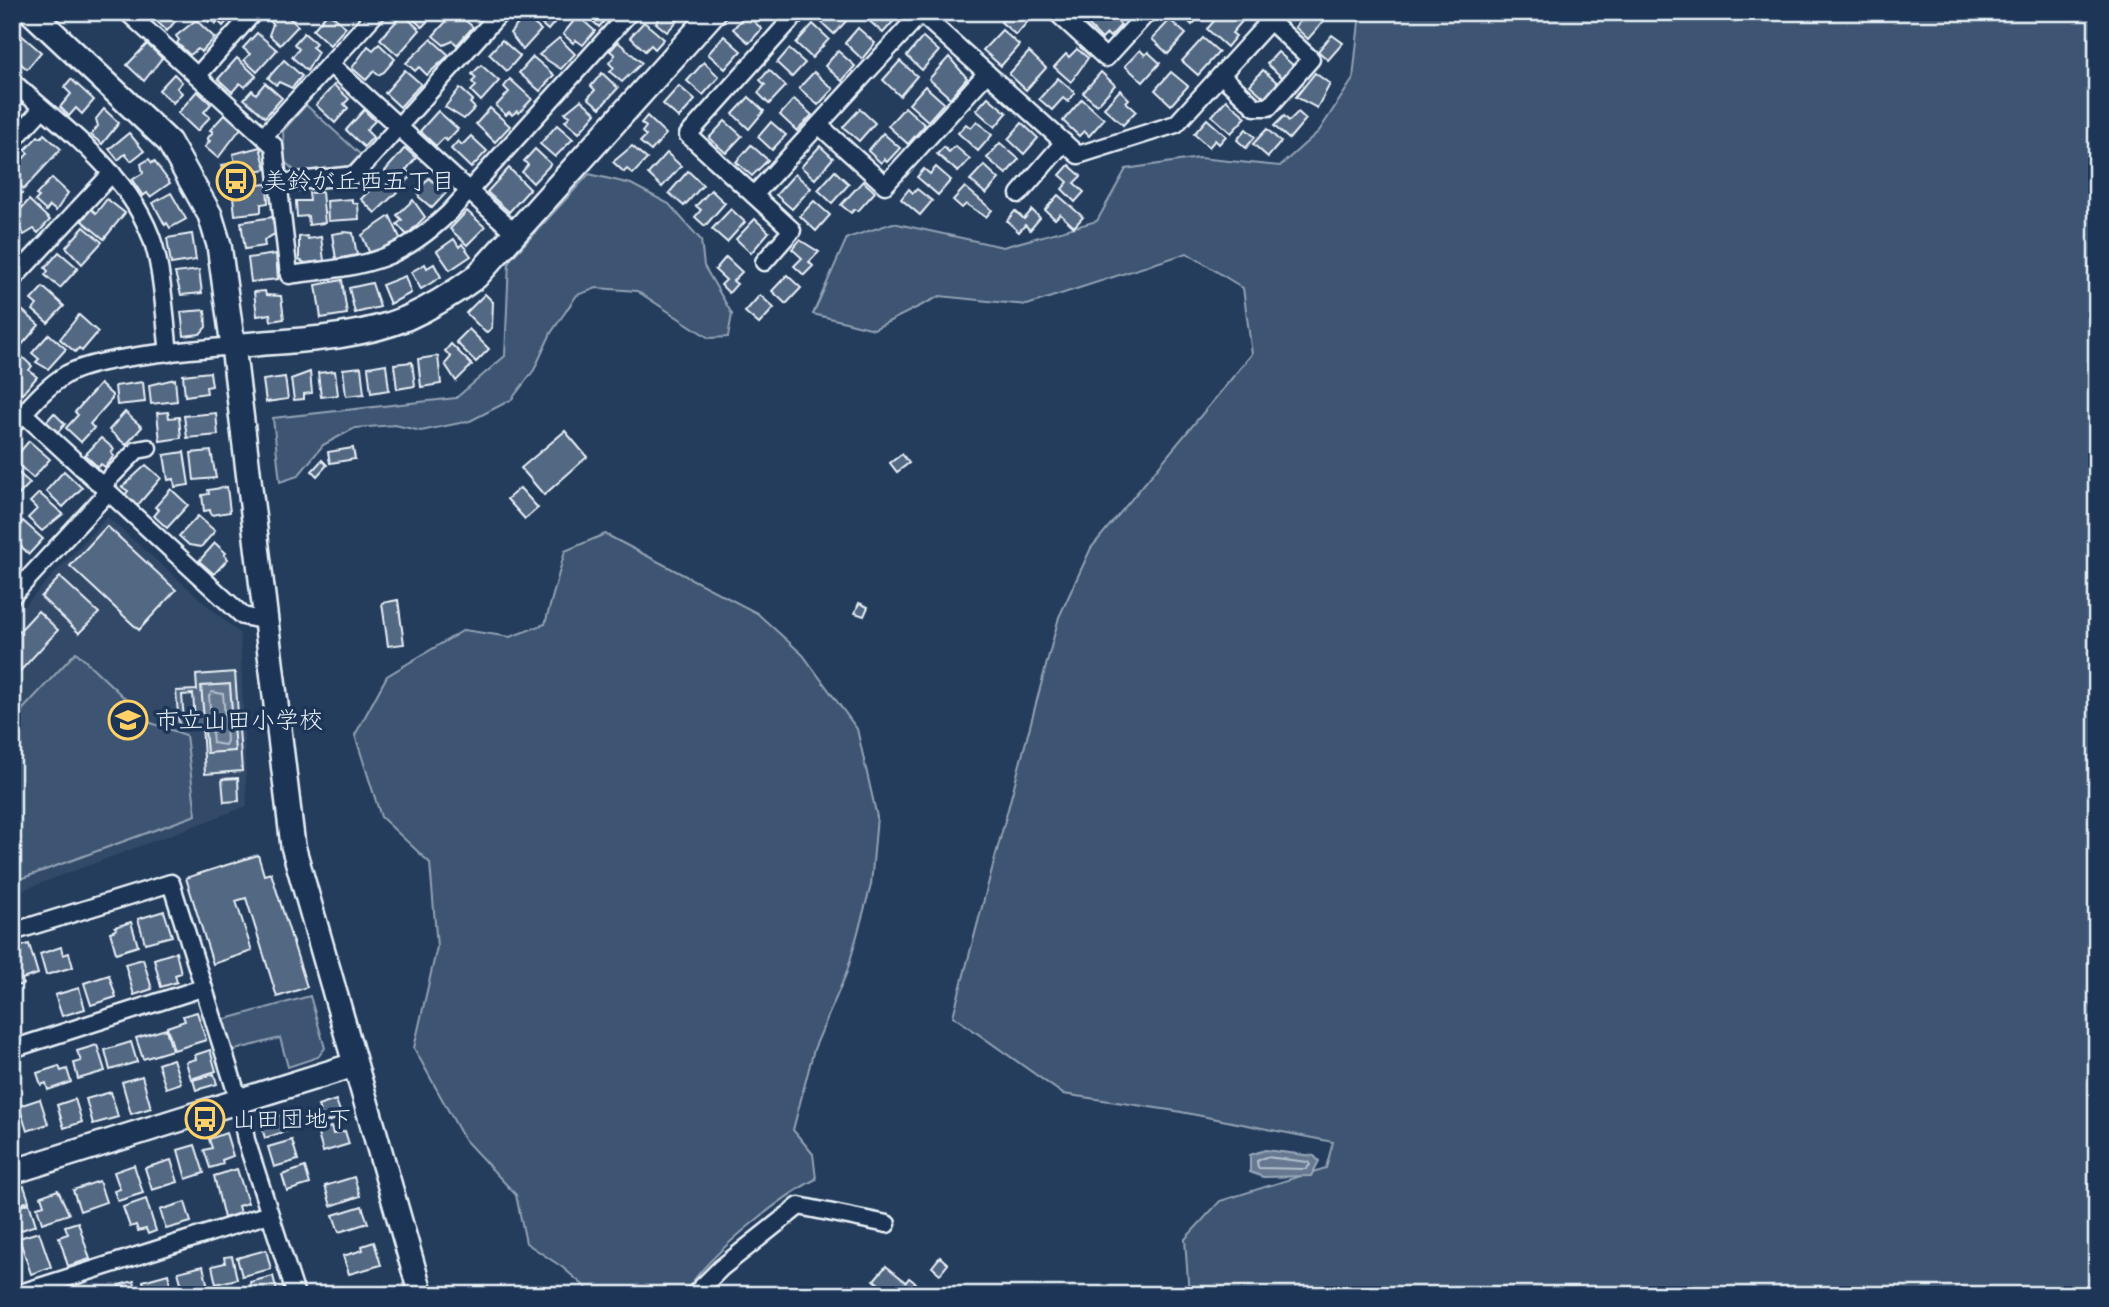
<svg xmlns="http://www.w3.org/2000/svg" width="2109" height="1307" font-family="Mynerve,'Klee One',sans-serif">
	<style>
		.built { fill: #334a68 }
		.green { fill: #3e5472; stroke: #93a2b5; stroke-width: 2 }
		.water { fill: #657890; stroke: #99a8ba; stroke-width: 2 }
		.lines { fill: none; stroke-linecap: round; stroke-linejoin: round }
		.shore { stroke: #b4c1ce; stroke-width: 2 }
		.building { fill: #536782; stroke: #e8f1f8; stroke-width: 2; fill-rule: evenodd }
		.street-casing { stroke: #e8f1f8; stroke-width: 21 }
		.secondary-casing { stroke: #e8f1f8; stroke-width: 28 }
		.street { stroke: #1d3557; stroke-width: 16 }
		.secondary { stroke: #1d3557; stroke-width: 23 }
		.labels { text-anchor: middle; stroke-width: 7; stroke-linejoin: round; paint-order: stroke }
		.poi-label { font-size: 24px; fill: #e8f1f8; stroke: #1d3557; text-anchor: start }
	</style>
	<rect width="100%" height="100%" fill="#253d5d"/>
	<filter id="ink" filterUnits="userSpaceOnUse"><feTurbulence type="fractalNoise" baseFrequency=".0143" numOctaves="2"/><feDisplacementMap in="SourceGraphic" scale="14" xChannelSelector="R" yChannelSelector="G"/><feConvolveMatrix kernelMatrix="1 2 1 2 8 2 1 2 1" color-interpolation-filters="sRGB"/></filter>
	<g filter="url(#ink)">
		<polygon class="built" points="107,517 240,634 247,806 12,894 12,619"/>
		<g class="green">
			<polygon points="1360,12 2097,12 2097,1295 1189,1295 1185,1239 1220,1201 1326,1168 1333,1142 1176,1111 1063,1094 953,1016 1059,617 1091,548 1252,354 1243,288 1187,253 1027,305 940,296 874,329 813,314 847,238 893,223 1003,247 1097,221 1126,169 1199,158 1280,166 1319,131 1353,79"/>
			<polygon points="306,105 361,155 350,166 296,172 285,162 283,131"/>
			<polygon points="589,174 631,184 669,204 701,240 704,266 732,314 728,337 709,338 637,291 597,288 577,295 551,333 534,370 511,400 470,421 421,431 395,425 355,428 323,445 298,476 280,482 273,418 456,398 505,356 509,261"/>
			<path d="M605 534 757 613 803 655 857 729 877 817 871 885 847 972 814 1049 793 1130 813 1154 816 1179C779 1198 704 1258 684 1295H595L562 1267 526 1243 516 1195 464 1139 414 1048 437 947 430 863 381 817 355 735 387 676 464 630 510 637 545 624 565 551Z"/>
			<polygon points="76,652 151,723 186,735 196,815 12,882 12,721"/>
			<polygon points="310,996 325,1048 318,1057 288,1067 280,1038 231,1051 222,1020"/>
		</g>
		<g class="water">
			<polygon points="230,684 235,751 207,753 201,686"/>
			<polygon points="1265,1150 1314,1156 1319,1161 1311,1176 1263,1177 1250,1172 1250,1155"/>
		</g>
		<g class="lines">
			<g class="shore">
				<polygon points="212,692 223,694 227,741 225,745 213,743 209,696"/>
				<polygon points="1266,1157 1308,1162 1310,1165 1306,1169 1258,1168 1257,1161"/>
			</g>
		</g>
		<g class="building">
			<polygon points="154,12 183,12 167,31 151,16"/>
			<polygon points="201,12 234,12 234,13 223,26 218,21 216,24 211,20 209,22"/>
			<polygon points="274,12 283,12 298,26 280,45 269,35 273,24 268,19"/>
			<polygon points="328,12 346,27 330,45 313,30"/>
			<polygon points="414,12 436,12 422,27 410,16"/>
			<polygon points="449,12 456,12 473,27 457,45 453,41 444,45 433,36 452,15"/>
			<polygon points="533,12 563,12 548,30 531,15"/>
			<polygon points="583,12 612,12 599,27"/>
			<polygon points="662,12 680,12 683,15 667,32 656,23"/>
			<polygon points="826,12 847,12 851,16 834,34 819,20"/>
			<polygon points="874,12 896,12 899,15 883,33 867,19"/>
			<polygon points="1009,12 1036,12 1016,35 1001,22"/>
			<polygon points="1099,12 1121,15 1116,20 1121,25 1110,37 1107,34 1102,39 1087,24"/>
			<polygon points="1179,12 1204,12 1192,25"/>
			<polygon points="1222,12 1237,12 1244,19 1232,33 1236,36 1227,47 1207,29"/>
			<polygon points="1308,12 1323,22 1308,39 1295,27"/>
			<polygon points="403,14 420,30 398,55 380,39"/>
			<polygon points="746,14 762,29 749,43 733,29"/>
			<polygon points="578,16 595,31 583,45 576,40 573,43 563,34"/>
			<polygon points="523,18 527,18 541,30 523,50 510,33"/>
			<polygon points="196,20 215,38 201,52 198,49 190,55 177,43 179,40 176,36"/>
			<polygon points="1170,20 1186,34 1168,54 1152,39"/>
			<polygon points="644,22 664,39 655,49 651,45 645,51 630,37"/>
			<polygon points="813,24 829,39 812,58 796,43"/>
			<polygon points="858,28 875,43 862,59 845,43"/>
			<polygon points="1002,30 1019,45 1001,66 983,50"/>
			<polygon points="19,33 41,52 27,69 12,56 12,41"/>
			<polygon points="257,33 277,50 257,72 244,60 250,54 243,48"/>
			<polygon points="304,33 316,43 312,47 318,52 307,71 292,57 299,49 294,44"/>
			<polygon points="1332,35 1343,43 1328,60 1318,51"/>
			<polygon points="724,36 741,51 725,69 708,54"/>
			<polygon points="923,37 939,51 922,70 907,56"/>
			<polygon points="559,38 575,54 561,69 539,55"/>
			<polygon points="1203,38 1219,52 1198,75 1182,61"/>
			<polygon points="431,39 449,55 427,75 419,67 415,71 406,63"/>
			<polygon points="502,40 520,56 507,71 489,54"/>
			<polygon points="618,42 642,63 622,82 610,72 614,68 609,63 615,55 610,51"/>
			<polygon points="147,44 162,58 144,81 127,65"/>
			<polygon points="379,44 395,59 384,72 378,75 374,71 366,80 352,68 368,46 373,50"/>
			<polygon points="789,49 805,63 792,77 777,63"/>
			<polygon points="1077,49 1088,58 1071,82 1054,67 1066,54 1069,57"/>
			<polygon points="1140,50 1145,55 1148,52 1160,63 1143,82 1125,66"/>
			<polygon points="838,51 855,66 842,81 825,66"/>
			<polygon points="1029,52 1046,68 1026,90 1009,74"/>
			<polygon points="1278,52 1294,66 1283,78 1267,64"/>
			<polygon points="533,57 554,75 540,91 519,73"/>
			<polygon points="949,57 967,78 950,98 929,79"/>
			<polygon points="237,58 256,76 245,87 240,83 232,92 218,79"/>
			<polygon points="284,60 302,76 292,88 279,82 276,85 268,78"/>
			<polygon points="900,61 917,76 900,96 883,80"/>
			<polygon points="704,62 719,77 703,95 687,81"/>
			<polygon points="481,65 499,81 481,101 471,91 476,86 472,82 476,78 472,74"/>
			<polygon points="405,70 421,84 400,107 385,93"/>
			<polygon points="769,70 786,86 769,104 758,93 765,85 760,80"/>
			<polygon points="1263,70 1279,84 1266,99 1250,85"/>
			<polygon points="814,72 833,89 818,105 799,88"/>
			<polygon points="1101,72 1115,85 1097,105 1083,93"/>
			<polygon points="1171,72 1188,86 1171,105 1155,90"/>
			<polygon points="602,73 618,88 600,108 588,98 595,90 591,86"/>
			<polygon points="1315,73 1330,84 1317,108 1296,97"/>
			<polygon points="174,74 182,82 177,88 182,93 173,103 159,90"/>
			<polygon points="1058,78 1075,93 1068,102 1063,98 1052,110 1039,99"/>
			<polygon points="71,79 94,100 82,114 76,108 69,116 60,107 71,94 64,87"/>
			<polygon points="510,79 532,99 519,113 517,111 512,115 509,112 506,115 496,106 509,92 504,87"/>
			<polygon points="265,83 282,98 265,117 244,99 252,90 256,94"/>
			<polygon points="334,85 349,99 344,104 348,108 335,123 316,105"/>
			<polygon points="679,86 695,100 679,118 663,104"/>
			<polygon points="925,86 944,103 928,121 909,104"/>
			<polygon points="460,88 473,100 470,103 475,108 464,119 445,107"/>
			<polygon points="1120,90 1129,99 1126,102 1136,111 1123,125 1104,108"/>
			<polygon points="197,91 211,104 204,112 210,117 197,131 178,113"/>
			<polygon points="12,95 22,104 17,109 22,113 12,123"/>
			<polygon points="749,97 764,111 749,129 733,114"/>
			<polygon points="988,97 1007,113 995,127 976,110"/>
			<polygon points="794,99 812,115 797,131 780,115"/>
			<polygon points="1082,99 1104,119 1089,136 1084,131 1079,136 1063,121"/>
			<polygon points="581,100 596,113 579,133 565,121 570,116 565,113"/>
			<polygon points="1226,100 1246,117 1231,133 1212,116"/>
			<polygon points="905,107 925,125 908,144 888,126"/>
			<polygon points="490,108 510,126 495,142 476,124"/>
			<polygon points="104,109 119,123 102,144 91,135 98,126 96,119"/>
			<polygon points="860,109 875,123 859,141 843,127"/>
			<polygon points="364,110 375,121 366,130 373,137 364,147 346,130"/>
			<polygon points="438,111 458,129 447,141 444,138 436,146 420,131"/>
			<polygon points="1298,112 1306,119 1289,139 1274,126 1284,116 1289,121"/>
			<polygon points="225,114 241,128 218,158 205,147 210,141 207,139 213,132 210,130"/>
			<polygon points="647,116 666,134 651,151 640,142 646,136 642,132 646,127 641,123"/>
			<polygon points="1207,119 1226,136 1219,144 1215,140 1209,147 1194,134"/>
			<polygon points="725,121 742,136 726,153 709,138"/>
			<polygon points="977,121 992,135 978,151 958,133 966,124 971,128"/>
			<polygon points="771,122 786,135 772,150 758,137"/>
			<polygon points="1022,123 1038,138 1024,154 1008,139"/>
			<polygon points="557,125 573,139 555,157 540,144"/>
			<polygon points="1246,129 1255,137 1246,148 1237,140"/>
			<polygon points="1267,129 1281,142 1268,157 1253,144"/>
			<polygon points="129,133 144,151 131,161 125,154 118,160 109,149"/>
			<polygon points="883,133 900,148 887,162 884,159 881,163 868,151"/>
			<polygon points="44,134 61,149 24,189 12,178 12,165 21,155 24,158 28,153 25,150 38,136 41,138"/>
			<polygon points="471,136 487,151 471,168 451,149 458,141 462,145"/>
			<polygon points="1000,143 1019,159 1006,174 987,158"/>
			<polygon points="751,145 768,160 752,176 736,162"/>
			<polygon points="632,146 647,159 633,174 627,169 624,172 613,162"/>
			<polygon points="820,146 833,158 815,179 801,167"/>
			<polygon points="955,146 970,159 958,172 937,154 944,147 949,152"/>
			<polygon points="260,147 266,169 255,171 254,176 224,180 221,165 235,163 233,154"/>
			<polygon points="405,148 416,158 406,170 412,176 402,186 385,171"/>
			<polygon points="535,149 551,164 533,183 522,172 528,165 524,161"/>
			<polygon points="667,153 681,166 662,187 648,174"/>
			<polygon points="149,159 152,163 154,161 170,183 150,197 147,193 143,196 132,180 143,173 141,164"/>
			<polygon points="984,165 999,179 986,194 970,180"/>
			<polygon points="1069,165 1081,176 1074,183 1084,192 1075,202 1062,189 1068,182 1060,175"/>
			<polygon points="936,167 951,180 938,195 917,177 924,169 930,174"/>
			<polygon points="509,168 530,189 509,212 487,192"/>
			<polygon points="688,171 703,185 684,206 669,193"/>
			<polygon points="835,171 849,184 832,203 818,190"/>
			<polygon points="795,174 811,188 792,209 776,195"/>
			<polygon points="52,178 68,193 56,211 50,206 46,211 35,201 39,197 36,195"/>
			<polygon points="429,178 446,193 432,208 419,197 418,191"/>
			<polygon points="863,181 875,192 858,211 855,209 851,213 841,205"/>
			<polygon points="378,182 384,188 388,183 397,192 375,213 361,199"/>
			<polygon points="267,184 268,203 261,204 261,212 235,215 232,187"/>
			<polygon points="12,185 22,193 12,204"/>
			<polygon points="965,187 992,210 986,217 966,204 962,208 953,200"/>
			<polygon points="909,189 913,193 917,189 932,201 920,215 901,199"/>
			<polygon points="711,190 725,203 705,226 695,217 701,210 696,206"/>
			<polygon points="322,192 325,223 309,225 308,216 297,217 296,201 310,201 309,193"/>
			<polygon points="171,193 186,219 170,228 167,223 165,225 153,203"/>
			<polygon points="1058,195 1083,217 1074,227 1060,214 1055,219 1045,210"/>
			<polygon points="107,199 125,213 104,239 82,221 91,209 96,213"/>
			<polygon points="352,199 352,203 358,204 359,219 328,221 327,201"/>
			<polygon points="29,200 50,220 38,233 34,229 24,235 12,219"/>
			<polygon points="413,200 425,217 407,235 397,224 402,220 397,215"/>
			<polygon points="814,201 830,215 816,231 800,216"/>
			<polygon points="731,209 745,222 727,242 712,229"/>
			<polygon points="1032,210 1040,218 1030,230 1025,225 1019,232 1007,221 1015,211 1024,219"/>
			<polygon points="467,211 485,227 467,245 450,229"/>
			<polygon points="390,216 401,240 370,254 362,235"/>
			<polygon points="273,217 275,234 264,240 265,246 245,249 241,222"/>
			<polygon points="755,219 769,232 751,253 736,239"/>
			<polygon points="84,227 102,242 82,264 66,247"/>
			<polygon points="344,232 353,233 357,255 336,259 332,234"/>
			<polygon points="192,234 196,260 171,264 167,238"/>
			<polygon points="307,236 308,239 321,237 324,261 305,263 299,260 299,237"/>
			<polygon points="454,239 459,247 462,244 471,256 450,270 437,251"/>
			<polygon points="800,240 819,252 809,262 813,266 804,275 794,266 802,258 792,249"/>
			<polygon points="59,252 78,268 60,288 45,275 48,271 45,268"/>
			<polygon points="276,254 278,279 251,282 248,258"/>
			<polygon points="726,257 742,272 733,281 737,284 729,293 721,285 726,280 715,270"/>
			<polygon points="425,264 427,268 434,264 441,277 421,289 411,272"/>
			<polygon points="199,270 202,293 181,295 175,273"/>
			<polygon points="787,275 801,288 786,304 772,291"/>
			<polygon points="405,276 411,293 390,304 382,285"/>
			<polygon points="342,280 347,314 321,318 316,285"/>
			<polygon points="372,283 380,307 355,313 349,288"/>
			<polygon points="43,287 64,306 48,323 33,310 37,305 31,300"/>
			<polygon points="265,291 266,295 281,296 284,319 271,321 270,314 257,316 254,292"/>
			<polygon points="485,294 493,302 492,328 486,333 466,313"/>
			<polygon points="760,295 774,308 759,324 745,312"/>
			<polygon points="22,310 39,325 20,347 12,340 12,321"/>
			<polygon points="205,310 206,327 200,334 184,336 181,312"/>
			<polygon points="79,315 98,332 82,351 79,348 75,352 60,339"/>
			<polygon points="469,329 489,349 476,362 456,342"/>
			<polygon points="49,334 66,349 48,369 36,362 39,359 32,353"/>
			<polygon points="451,344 472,365 456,381 445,364 451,357 445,351"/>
			<polygon points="20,355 32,366 29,370 37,377 22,394 12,385 12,364"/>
			<polygon points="438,356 441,384 421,387 418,359"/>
			<polygon points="412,362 415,386 397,389 394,364"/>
			<polygon points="386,364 389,390 371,393 368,367"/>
			<polygon points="361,367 364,394 346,396 343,369"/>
			<polygon points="335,371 338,395 321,397 318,373"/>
			<polygon points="210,372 212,386 206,387 207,393 185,396 183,375"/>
			<polygon points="310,372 312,393 304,394 304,399 294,400 291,379"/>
			<polygon points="285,377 288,399 266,402 263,380"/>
			<polygon points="175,379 177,401 151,404 149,385"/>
			<polygon points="143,382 145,402 117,405 115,386"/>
			<polygon points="100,384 112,395 112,399 90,424 94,428 81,442 66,428 78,415 75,412"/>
			<polygon points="125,412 142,427 126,445 109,430"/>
			<polygon points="168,412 169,418 179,417 181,438 160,441 157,413"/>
			<polygon points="54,413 65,424 58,432 46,422"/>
			<polygon points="216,413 218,435 187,438 184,416"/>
			<polygon points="565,431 587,457 544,495 521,468"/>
			<polygon points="101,438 114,449 111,453 114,456 105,467 101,464 98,467 85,455"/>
			<polygon points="29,441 50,459 33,478 13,460"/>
			<polygon points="353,448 355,459 330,463 328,452"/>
			<polygon points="211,451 216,478 194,480 191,453"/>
			<polygon points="184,452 189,485 175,487 174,479 168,480 164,455"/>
			<polygon points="902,454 909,463 897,472 890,463"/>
			<polygon points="322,460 327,465 317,476 312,471"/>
			<polygon points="146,465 161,478 137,506 125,495 128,491 122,487"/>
			<polygon points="14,469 30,483 12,502 12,471"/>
			<polygon points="64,471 82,488 63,507 46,491"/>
			<polygon points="227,487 230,512 211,515 210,510 204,511 202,495 209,494 208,490"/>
			<polygon points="520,488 538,508 525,519 507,499"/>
			<polygon points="171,489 188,505 167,528 154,516 159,510 155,507"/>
			<polygon points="39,493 63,514 42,531 28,518 37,509 30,502"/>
			<polygon points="198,516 215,531 201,547 189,545 179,536"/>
			<polygon points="23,521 43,539 29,554 12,538 12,533"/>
			<polygon points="107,526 176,590 139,630 70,566"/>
			<polygon points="215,543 226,553 224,555 228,559 214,574 199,561"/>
			<polygon points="60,577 99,613 79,633 41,597"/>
			<polygon points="398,600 404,644 388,646 382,603"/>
			<polygon points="859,603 868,607 864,616 855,613"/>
			<polygon points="38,611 58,630 12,680 12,639"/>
			<path d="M235 672 242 771 205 774 202 725 179 726 176 691 197 690 196 675ZM230 684 235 751 207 753 201 686ZM193 694 195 720 184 721 182 695Z"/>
			<polygon points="238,778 239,801 224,802 222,779"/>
			<polygon points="258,855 264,875 271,873 307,987 277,997 246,898 236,901 252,951 213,964 186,878"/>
			<polygon points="164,911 172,936 145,943 138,919"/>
			<polygon points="131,922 138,946 116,953 110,932 116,930 115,927"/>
			<polygon points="29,944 38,974 22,979 23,984 12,987 12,966 17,965 12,949"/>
			<polygon points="61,947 63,955 69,953 73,967 46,975 40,954"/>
			<polygon points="176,952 181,973 175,975 177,982 161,987 154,959"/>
			<polygon points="143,959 152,989 134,995 125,964"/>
			<polygon points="109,975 116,997 91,1005 84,983"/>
			<polygon points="79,988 85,1009 62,1016 55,995"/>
			<polygon points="197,1012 206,1040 174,1050 167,1027 185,1021 183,1016"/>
			<polygon points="166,1029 172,1050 143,1059 136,1038"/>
			<polygon points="131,1042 137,1062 110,1070 105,1050"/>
			<polygon points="97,1045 105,1071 78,1079 74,1063 81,1061 77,1051"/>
			<polygon points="210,1050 216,1071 191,1079 186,1062 196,1059 195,1055"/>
			<polygon points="173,1059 181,1083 166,1088 158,1064"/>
			<polygon points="59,1066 61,1071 67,1069 71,1082 48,1090 46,1083 41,1085 37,1073"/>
			<polygon points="214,1074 217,1084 196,1090 193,1080"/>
			<polygon points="142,1076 151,1108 131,1114 122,1082"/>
			<polygon points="111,1092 118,1117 93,1124 86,1099"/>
			<polygon points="40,1099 48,1124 27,1131 19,1106"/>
			<polygon points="75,1099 82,1122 64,1128 57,1105"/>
			<polygon points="336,1100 342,1117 324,1123 318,1106"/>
			<polygon points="288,1113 293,1129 265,1138 260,1122"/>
			<polygon points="331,1127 333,1134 345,1131 349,1144 323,1152 317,1131"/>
			<polygon points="226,1133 233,1156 222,1160 223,1164 210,1168 204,1150 212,1148 209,1139"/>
			<polygon points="292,1140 298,1160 274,1167 268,1147"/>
			<polygon points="195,1145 204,1173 186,1179 178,1150"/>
			<polygon points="171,1160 178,1182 152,1190 145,1168"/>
			<polygon points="134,1165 143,1193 118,1201 114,1191 120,1189 114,1172"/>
			<polygon points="305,1167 310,1184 287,1191 282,1175"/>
			<polygon points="237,1169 248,1203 238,1206 240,1213 224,1218 214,1176"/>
			<polygon points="354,1177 360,1196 331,1206 325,1186"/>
			<polygon points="99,1181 106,1202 80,1211 73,1190"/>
			<polygon points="24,1186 29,1201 17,1205 12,1190"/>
			<polygon points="58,1190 69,1214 42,1223 37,1207 44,1205 41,1196"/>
			<polygon points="146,1199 156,1231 148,1234 146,1229 138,1231 136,1225 130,1227 123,1207"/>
			<polygon points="185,1202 191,1222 166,1229 160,1210"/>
			<polygon points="29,1203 36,1225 13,1233 12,1209"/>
			<polygon points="362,1206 368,1223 339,1232 333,1215"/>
			<polygon points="78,1222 90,1259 68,1266 59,1237 68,1234 65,1226"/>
			<polygon points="39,1232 51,1267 31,1274 19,1238"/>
			<polygon points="374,1242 381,1265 349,1274 343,1256 363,1250 362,1246"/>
			<polygon points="266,1250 271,1269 242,1276 237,1258"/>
			<polygon points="232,1256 237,1279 216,1284 212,1266 225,1263 224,1257"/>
			<polygon points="940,1257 948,1264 940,1274 932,1267"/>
			<polygon points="203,1266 208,1287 184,1293 178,1272"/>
			<polygon points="886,1266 906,1282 909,1278 917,1284 913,1295 892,1295 874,1280"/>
			<polygon points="168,1274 173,1295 146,1295 143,1281"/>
			<polygon points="273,1276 278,1295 253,1295 250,1282"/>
			<polygon points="134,1281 138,1295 121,1295 119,1285"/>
			<polygon points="387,1286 390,1295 358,1295"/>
			<polygon points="340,1287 342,1295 326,1295 325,1291"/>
		</g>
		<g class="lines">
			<defs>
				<g id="street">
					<path d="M127 12 274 146 289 275C363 265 393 266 449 213L630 12"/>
					<polyline points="919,12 1078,155 1176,124 1278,12"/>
					<polyline points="1056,12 1106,58 1148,12"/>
					<polyline points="330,64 515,233"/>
					<polyline points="198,75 254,12"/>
					<polyline points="1221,75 1255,107 1269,107 1311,59 1270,21"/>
					<path d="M12 81C66 131 140 180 157 257 164 288 165 321 169 353"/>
					<polyline points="820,126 885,185 987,73"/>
					<polyline points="264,136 377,12"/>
					<polyline points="12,142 42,109"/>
					<polyline points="279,183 355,175 501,12"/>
					<polyline points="1019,194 1064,142"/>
					<polyline points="754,195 921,13"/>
					<polyline points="764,262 792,230 688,135 798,12"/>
					<polyline points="12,280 112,173"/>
					<polyline points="24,414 243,616 267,621"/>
					<path d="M12 426C29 407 45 387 67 374 100 356 193 350 233 346"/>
					<polyline points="102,486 137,450 148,448"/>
					<polyline points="12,596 108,492"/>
					<polyline points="12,932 171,883 239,1101 246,1140 296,1295"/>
					<polyline points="12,1049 202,988"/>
					<polyline points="14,1295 269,1214"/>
					<polyline points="694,1295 721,1268 799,1206 887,1224"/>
				</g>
				<g id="secondary">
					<polyline points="31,12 169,142 210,215 219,245 233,346 293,846 421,1295"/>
					<path d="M233 346C290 340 354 340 407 318 432 307 454 293 476 277L714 12"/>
					<polyline points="12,1172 354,1065"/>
				</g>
			</defs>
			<use href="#street" class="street-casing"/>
			<use href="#secondary" class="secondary-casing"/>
			<use href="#street" class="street"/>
			<use href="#secondary" class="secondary"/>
		</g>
	</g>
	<defs>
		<symbol id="bus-ring" viewBox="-11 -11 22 22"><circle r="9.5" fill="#1d3557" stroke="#ffd166" stroke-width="1.5"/><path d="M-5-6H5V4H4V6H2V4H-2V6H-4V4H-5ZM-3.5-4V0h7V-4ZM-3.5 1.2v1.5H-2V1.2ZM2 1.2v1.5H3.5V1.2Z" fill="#ffd166"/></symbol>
		<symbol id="school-ring" viewBox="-11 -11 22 22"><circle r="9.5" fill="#1d3557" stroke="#ffd166" stroke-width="1.5"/><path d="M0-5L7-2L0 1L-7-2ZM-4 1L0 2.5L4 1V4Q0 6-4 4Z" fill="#ffd166"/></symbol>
	</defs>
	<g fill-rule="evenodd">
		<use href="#bus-ring" x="214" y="159" width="44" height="44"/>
		<use href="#school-ring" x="106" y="698" width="44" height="44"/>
		<use href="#bus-ring" x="183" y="1097" width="44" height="44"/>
	</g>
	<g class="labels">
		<g class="poi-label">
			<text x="263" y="189">美鈴が丘西五丁目</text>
			<text x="155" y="728">市立山田小学校</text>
			<text x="232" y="1127">山田団地下</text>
		</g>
	</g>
	<rect width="2109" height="1307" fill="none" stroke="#1d3557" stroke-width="42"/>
	<rect x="21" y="21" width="2067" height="1265" fill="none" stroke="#e8f1f8" stroke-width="2.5" filter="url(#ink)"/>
</svg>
